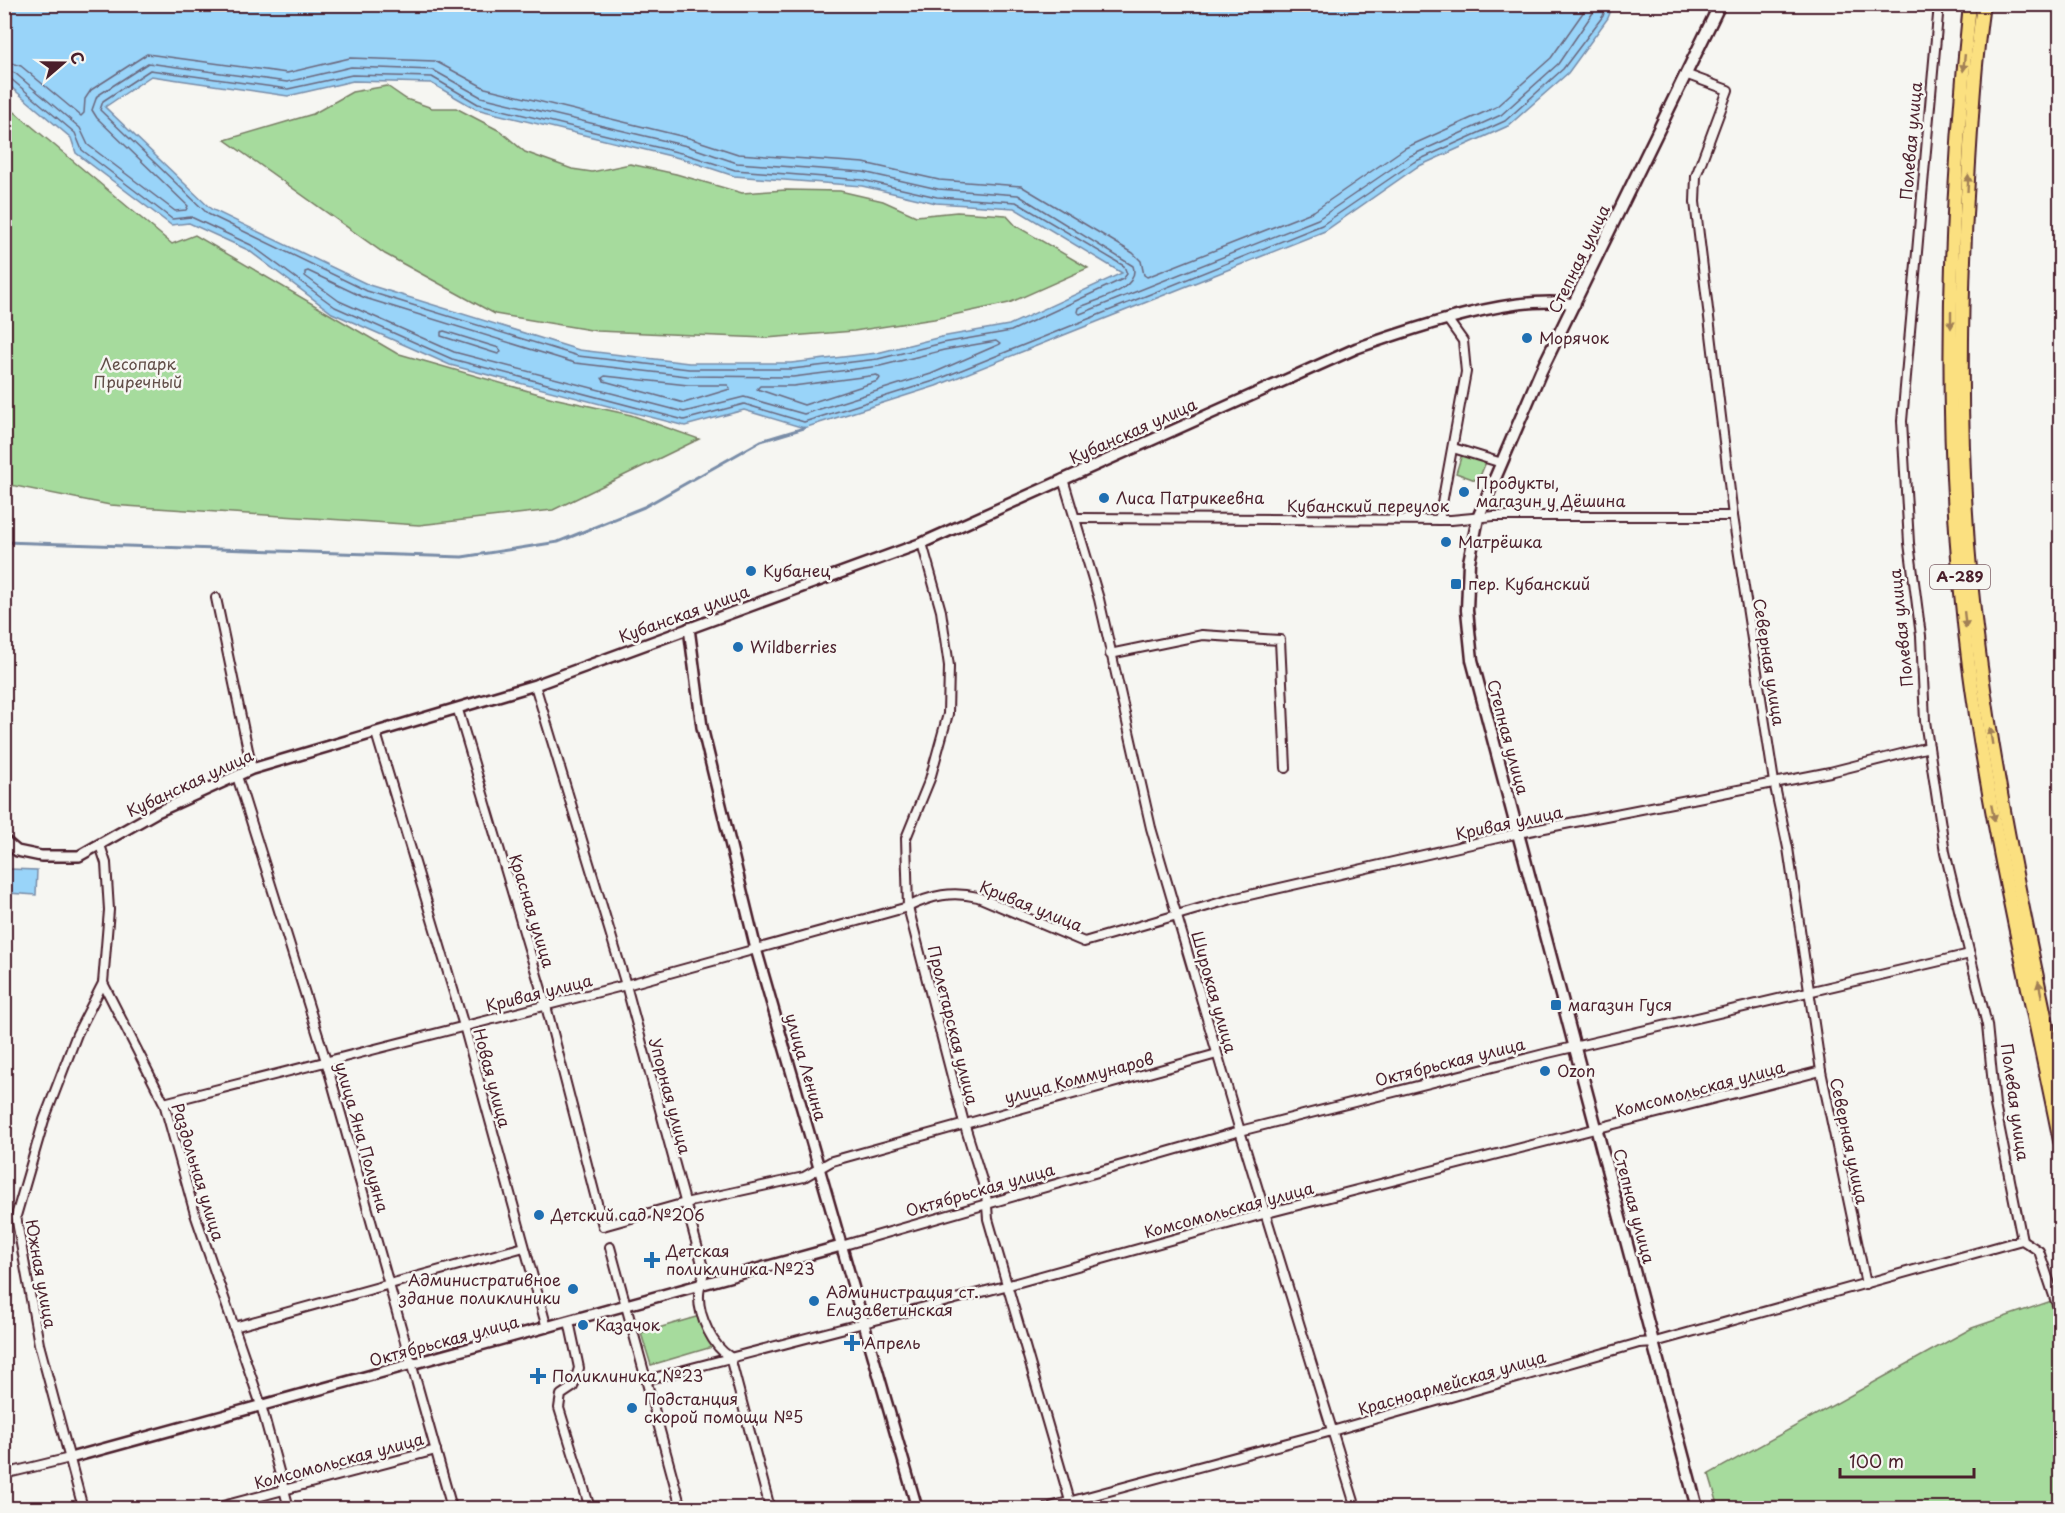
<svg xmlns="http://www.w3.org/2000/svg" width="2065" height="1513" font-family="'Playpen Sans',sans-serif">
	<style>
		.green { fill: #a6db9d; stroke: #787d64; stroke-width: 1.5 }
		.water { fill: #99d4f9; stroke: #798ca7; stroke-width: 1.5; fill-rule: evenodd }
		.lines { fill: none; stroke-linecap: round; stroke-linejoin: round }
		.shore { stroke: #6a677d; stroke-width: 1.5 }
		.stream { stroke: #798ca7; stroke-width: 3 }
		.minor-casing { stroke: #4a1f2b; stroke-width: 12 }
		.tertiary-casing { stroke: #4a1f2b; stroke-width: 14 }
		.secondary-casing { stroke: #4a1f2b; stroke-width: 15 }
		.trunk-casing { stroke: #4a1f2b; stroke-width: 16 }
		.minor { stroke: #f6f6f2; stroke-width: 8 }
		.tertiary { stroke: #f6f6f2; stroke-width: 9 }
		.secondary { stroke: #f6f6f2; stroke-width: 10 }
		.trunk { stroke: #fbe080; stroke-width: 12 }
		.oneway { fill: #a28056 }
		.poi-dot { fill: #1f6fb2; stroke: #f6f6f2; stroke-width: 2 }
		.labels { text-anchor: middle; stroke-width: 5; stroke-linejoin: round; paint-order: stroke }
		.shield { fill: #f6f6f2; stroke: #7e6067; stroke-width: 1.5 }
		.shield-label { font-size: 15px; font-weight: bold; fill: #4a1f2b }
		.street-label { font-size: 16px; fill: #4a1f2b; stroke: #f6f6f2 }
		.poi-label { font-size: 16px; fill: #4a1f2b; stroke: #f6f6f2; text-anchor: start }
		.park-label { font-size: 16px; fill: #614e48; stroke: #f6f6f2 }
	</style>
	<rect width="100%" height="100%" fill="#f6f6f2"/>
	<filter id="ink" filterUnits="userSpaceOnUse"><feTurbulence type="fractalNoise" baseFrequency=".0167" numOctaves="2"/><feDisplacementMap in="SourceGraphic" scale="12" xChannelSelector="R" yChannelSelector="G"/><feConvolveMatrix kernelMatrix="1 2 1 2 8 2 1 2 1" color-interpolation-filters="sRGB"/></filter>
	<g filter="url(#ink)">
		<g class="green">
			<polygon points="387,86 406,99 432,108 456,108 500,131 525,152 572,169 592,172 630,164 676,174 742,193 786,190 840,191 883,201 916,216 957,212 1006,215 1016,226 1088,268 1009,303 934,319 854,331 766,338 597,331 495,314 385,254 225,140 313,114 352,92"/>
			<polygon points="4,103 172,244 195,235 396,353 553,398 631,415 699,439 553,510 419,525 110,505 5,484"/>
			<polygon points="1462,454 1486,462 1478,481 1456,473"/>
			<polygon points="2060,1298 2060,1508 1719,1508 1709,1474 1972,1328"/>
			<polygon points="703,1315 712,1347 651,1365 641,1333"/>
		</g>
		<g class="water">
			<path d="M5 4H1613V5L1608 18 1568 73 1508 126 1417 167 1325 231 936 386 804 428 744 410 685 426 450 365 332 313 248 250 189 223 171 225 76 153 71 138 5 82ZM151 76 288 96 353 81 431 83 476 109 683 159 734 176 862 186 936 203 1014 208 1122 273 1009 325 941 337 877 353 791 363H689L579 350 369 285 211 209 105 107Z"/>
			<polygon points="9,869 37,870 36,895 8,893"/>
		</g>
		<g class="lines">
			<g class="shore">
				<polyline points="4,61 21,66 81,116 84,113 85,99 91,90 147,54 287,73 350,58 435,61 485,88 689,138 738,154 864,163 939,180 1021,186 1133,253 1141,261 1144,275 1147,277 1314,211 1405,148 1496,107 1551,58 1589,4"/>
				<path d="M4 70 15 73 80 128 88 145 175 211 186 210 188 206 97 118 92 110 97 96 148 63 287 82 351 67 433 70 481 97 687 146 737 163 863 172 938 189 1018 195 1133 266C1141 290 1095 300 1078 308L1077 312 1080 314 1318 219 1410 156 1501 115 1558 64 1599 4"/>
				<polygon points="150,70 288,89 352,75 432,77 478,104 685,154 735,170 862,180 937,197 1016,202 1124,266 1127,274 1123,279 1011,331 943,343 878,359 792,369 689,369 578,356 367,291 208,214 100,110 103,101"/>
				<polyline points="4,78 11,79 75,133 82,150 172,219 191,217 251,245 335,307 452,359 684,420 744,404 804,422 934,381 1322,225 1414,162 1505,121 1563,69 1603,16 1607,4"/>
				<polygon points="308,271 365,298 575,363 687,376 793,377 880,366 944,350 996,341 1000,344 931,374 804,414 744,397 684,412 454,352 339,301 305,276 305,272"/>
				<polygon points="444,331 499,348 501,352 498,354 441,336 441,332"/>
				<polygon points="877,375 880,378 878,381 804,405 757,389 760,386 793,386"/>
				<polygon points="605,376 688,385 728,385 730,389 684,403 604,381 602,378"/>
			</g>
			<polyline class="stream" points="4,542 462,557 558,542 644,507 761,441 804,428"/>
			<defs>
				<g id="minor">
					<polyline points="1939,4 1902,421 1909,543 1921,636 1925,721 1945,852 1987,1025 1995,1105 2022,1240"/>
					<polyline points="1685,74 1728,90 1696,176 1695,202 1733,516 1774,782 1788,848 1821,1071 1866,1284"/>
					<polyline points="1453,448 1502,463"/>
					<polyline points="1063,479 1099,599 1151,828 1240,1131 1356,1508"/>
					<polyline points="1075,518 1451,520 1494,516 1733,516"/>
					<polyline points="1439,520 1466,372 1463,341 1448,320"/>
					<polyline points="922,543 941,611 949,666 948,714 930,779 906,838 908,907 964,1123 986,1193 988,1219 1072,1508"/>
					<polyline points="216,598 252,769"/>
					<polyline points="1110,654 1202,635 1280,640 1286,768"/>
					<path d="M535 685 626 985 704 1271C703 1279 699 1287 699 1295 698 1316 713 1347 730 1357L770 1508"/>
					<polyline points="458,710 546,1006 603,1226 685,1203 804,1177 832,1161 1217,1054"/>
					<polyline points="376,733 464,1026 547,1328"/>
					<polyline points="237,776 326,1061 452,1508"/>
					<polyline points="100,845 106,863 109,910 103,983 164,1103 195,1214 261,1405 289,1508"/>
					<path d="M164 1103 626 985 908 907C932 895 952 891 978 897L1084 942 1232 899 1519 833 1830 772 1929 747"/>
					<polyline points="841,1246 1240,1131 1548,1053 1970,954"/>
					<polyline points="610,1247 681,1508"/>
					<polyline points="569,1321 579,1368 573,1387 561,1395 559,1408 590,1508"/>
					<polyline points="234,1327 524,1247"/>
					<polyline points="646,1380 1009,1285 1267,1213 1821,1071"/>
					<polyline points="4,1474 70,1458"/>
					<polyline points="83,1508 39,1344 16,1216 44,1120 77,1034 103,983"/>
					<polyline points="215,1508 436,1450"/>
					<polyline points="1046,1508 1332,1431 1639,1343 1655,1342 2022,1240 2039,1251 2060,1314"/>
				</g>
				<g id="tertiary">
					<polyline points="689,628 702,727 756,949 917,1508"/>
					<path d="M4 840 17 851 41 856H79L155 813 252 769 535 685 922 543 1357 348C1414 328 1516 293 1575 304"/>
					<polyline points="70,1458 841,1246"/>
				</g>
				<polyline id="secondary" points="1697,1508 1472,660 1467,610 1469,562 1478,518 1541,371 1720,4"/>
				<g id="trunk">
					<path d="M1970 4C1947 223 1941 447 1969 666 1990 825 2028 983 2060 1141"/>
					<path d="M1983 4C1974 68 1971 132 1967 196 1958 353 1959 511 1981 667 2000 808 2031 948 2060 1087"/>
				</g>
			</defs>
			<use href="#minor" class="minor-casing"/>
			<use href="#tertiary" class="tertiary-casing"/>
			<use href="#secondary" class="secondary-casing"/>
			<use href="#trunk" class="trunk-casing"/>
			<use href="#minor" class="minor"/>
			<use href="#tertiary" class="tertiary"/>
			<use href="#secondary" class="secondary"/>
			<use href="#trunk" class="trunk"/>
		</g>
		<defs><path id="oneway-solid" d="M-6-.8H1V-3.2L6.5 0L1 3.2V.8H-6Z" transform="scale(1.5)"/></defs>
		<g class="oneway">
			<use href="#oneway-solid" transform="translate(1964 63) rotate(96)"/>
			<use href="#oneway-solid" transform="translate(1968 183) rotate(-87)"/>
			<use href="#oneway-solid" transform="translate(1951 320) rotate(90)"/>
			<use href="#oneway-solid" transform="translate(1965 620) rotate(84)"/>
			<use href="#oneway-solid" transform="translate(1991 736) rotate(-99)"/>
			<use href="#oneway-solid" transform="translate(1993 813) rotate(78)"/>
			<use href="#oneway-solid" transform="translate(2040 989) rotate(-102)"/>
		</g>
	</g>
	<g class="poi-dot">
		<circle cx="1527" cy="338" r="6"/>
		<circle cx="1464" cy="492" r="6"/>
		<circle cx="1104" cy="498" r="6"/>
		<circle cx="1446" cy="542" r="6"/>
		<circle cx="751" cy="571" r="6"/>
		<rect x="1450" y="578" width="12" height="12" rx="3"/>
		<circle cx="738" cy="647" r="6"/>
		<rect x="1550" y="999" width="12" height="12" rx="3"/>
		<circle cx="1545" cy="1071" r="6"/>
		<circle cx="539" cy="1215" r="6"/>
		<path d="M649 1251h6v6h6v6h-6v6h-6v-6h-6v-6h6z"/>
		<circle cx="573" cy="1289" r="6"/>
		<circle cx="814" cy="1301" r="6"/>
		<circle cx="583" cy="1325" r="6"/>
		<path d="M849 1334h6v6h6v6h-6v6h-6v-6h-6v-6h6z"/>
		<path d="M535 1367h6v6h6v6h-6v6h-6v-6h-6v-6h6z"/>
		<circle cx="632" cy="1408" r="6"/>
	</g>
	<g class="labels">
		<rect class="shield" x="1930" y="565" width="60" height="24" rx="4.5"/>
		<g class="shield-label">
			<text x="1960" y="582">А-289</text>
		</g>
		<g class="street-label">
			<text transform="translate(1911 141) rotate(-85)" y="6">Полевая улица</text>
			<text transform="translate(1579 259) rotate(-64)" y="6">Степная улица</text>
			<text transform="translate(1133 431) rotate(-24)" y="6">Кубанская улица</text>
			<text x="1368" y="512">Кубанский переулок</text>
			<text transform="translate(684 614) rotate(-20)" y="6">Кубанская улица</text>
			<text transform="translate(1901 628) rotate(-96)" y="6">Полевая улица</text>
			<text transform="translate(1769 662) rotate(81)" y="6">Северная улица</text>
			<text transform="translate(1508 737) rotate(75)" y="6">Степная улица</text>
			<text transform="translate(190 783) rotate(-25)" y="6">Кубанская улица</text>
			<text transform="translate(1509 823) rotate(-12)" y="6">Кривая улица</text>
			<text transform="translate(1031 906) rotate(22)" y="6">Кривая улица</text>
			<text transform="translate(532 911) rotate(73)" y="6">Красная улица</text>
			<text transform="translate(1214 992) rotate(74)" y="6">Широкая улица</text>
			<text transform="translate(539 993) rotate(-14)" y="6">Кривая улица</text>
			<text transform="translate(953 1025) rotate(76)" y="6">Пролетарская улица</text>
			<text transform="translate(1450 1062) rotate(-14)" y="6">Октябрьская улица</text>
			<text transform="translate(806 1067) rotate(74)" y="6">улица Ленина</text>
			<text transform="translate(492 1078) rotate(75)" y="6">Новая улица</text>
			<text transform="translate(1079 1078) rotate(-15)" y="6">улица Коммунаров</text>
			<text transform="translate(1700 1089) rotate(-15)" y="6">Комсомольская улица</text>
			<text transform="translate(670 1096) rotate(75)" y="6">Упорная улица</text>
			<text transform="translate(2015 1102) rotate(82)" y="6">Полевая улица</text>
			<text transform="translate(362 1137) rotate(74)" y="6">улица Яна Полуяна</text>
			<text transform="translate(1849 1141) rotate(78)" y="6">Северная улица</text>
			<text transform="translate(198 1172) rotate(73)" y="6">Раздольная улица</text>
			<text transform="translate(980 1190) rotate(-16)" y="6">Октябрьская улица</text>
			<text transform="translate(1634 1206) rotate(75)" y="6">Степная улица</text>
			<text transform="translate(1229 1210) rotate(-15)" y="6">Комсомольская улица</text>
			<text transform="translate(41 1274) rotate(80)" y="6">Южная улица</text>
			<text transform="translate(444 1341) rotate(-15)" y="6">Октябрьская улица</text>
			<text transform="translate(1452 1383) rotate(-16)" y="6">Красноармейская улица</text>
			<text transform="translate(339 1461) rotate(-15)" y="6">Комсомольская улица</text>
		</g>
		<g class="poi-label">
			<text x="1539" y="344">Морячок</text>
			<text x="1476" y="489">Продукты,<tspan x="1476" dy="18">магазин у Дёшина</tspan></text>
			<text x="1116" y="504">Лиса Патрикеевна</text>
			<text x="1458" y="548">Матрёшка</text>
			<text x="763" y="577">Кубанец</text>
			<text x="1468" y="590">пер. Кубанский</text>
			<text x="750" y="653">Wildberries</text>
			<text x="1568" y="1011">магазин Гуся</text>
			<text x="1557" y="1077">Ozon</text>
			<text x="551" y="1221">Детский сад №206</text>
			<text x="666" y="1257">Детская<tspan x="666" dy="18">поликлиника №23</tspan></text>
			<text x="561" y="1286" text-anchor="end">Административное<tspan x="561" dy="18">здание поликлиники</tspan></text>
			<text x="826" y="1298">Администрация ст.<tspan x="826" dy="18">Елизаветинская</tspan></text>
			<text x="595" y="1331">Казачок</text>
			<text x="864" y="1349">Апрель</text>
			<text x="552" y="1382">Поликлиника №23</text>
			<text x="644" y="1405">Подстанция<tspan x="644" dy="18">скорой помощи №5</tspan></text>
		</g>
		<g class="park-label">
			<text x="138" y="370">Лесопарк<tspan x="138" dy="18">Приречный</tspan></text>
		</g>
	</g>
	<rect width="2065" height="1513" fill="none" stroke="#f6f6f2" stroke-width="24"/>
	<rect x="12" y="12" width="2041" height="1489" fill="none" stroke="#4a1f2b" stroke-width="2" filter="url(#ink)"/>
	<g transform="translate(63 63) rotate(70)" stroke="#f6f6f2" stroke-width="4.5" paint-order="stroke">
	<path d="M0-4.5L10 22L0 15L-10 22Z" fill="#4a1f2b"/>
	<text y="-9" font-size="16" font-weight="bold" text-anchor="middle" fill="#4a1f2b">С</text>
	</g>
	<path d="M1840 1468v9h134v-9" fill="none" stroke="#4a1f2b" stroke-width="3"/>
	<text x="1849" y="1468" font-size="18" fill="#4a1f2b" stroke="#f6f6f2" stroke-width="4.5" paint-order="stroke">100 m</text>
</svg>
